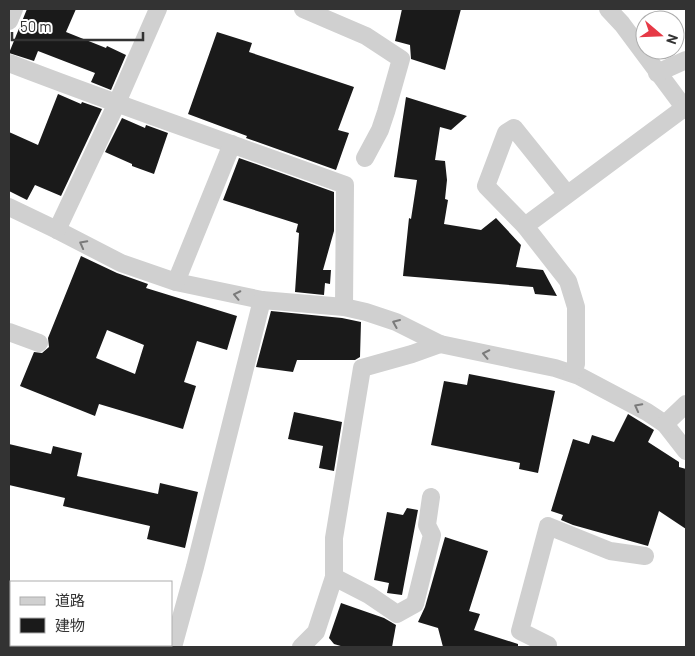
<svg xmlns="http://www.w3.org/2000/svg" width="695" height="656" font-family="Barlow,'Noto Sans JP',sans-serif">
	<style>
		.building { fill: #1a1a1a; fill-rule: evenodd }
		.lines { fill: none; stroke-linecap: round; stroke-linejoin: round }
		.street { stroke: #d0d0d0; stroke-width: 18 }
		.oneway { stroke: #7a7a7a }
	</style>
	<rect width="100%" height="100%" fill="#fff"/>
	<g class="building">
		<polygon points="27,9 76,9 66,32 106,48 107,46 126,55 111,90 91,82 95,73 38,51 34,61 9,53"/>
		<polygon points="402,9 461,9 445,70 411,59 410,45 395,41"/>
		<polygon points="217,32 252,43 249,52 354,87 338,130 349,133 336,170 246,138 247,136 188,114"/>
		<polygon points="58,94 81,104 82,102 102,109 61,196 35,185 27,200 9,191 9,132 38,145"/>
		<polygon points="406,97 467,116 451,130 440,127 435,160 445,161 447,180 445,199 448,200 444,224 481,230 496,218 521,245 516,267 543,270 557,296 535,294 533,287 403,276 409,218 411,219 417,180 394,177"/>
		<polygon points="122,118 145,128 146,125 168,133 154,174 132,166 132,164 105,152"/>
		<polygon points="239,158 334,192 334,231 323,270 331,270 330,284 325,283 324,295 295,292 299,233 296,232 298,224 223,200"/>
		<path d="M81 256 117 273 148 284 146 288 237 316 227 350 197 341 184 382 196 386 183 429 99 404 95 416 20 386 34 352 42 353 49 347 48 338ZM107 330 144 345 135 374 96 358Z"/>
		<polygon points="271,311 342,318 361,322 360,357 355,360 297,360 293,372 256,367"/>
		<polygon points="469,374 555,391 538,473 519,469 520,463 431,445 444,381 467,385"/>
		<polygon points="294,412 342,422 334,471 319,468 323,446 288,439"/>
		<polygon points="628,414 654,430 648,442 679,462 679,467 686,469 686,529 659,511 648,546 573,525 561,520 563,515 551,511 573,439 589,444 592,435 614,442"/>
		<polygon points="9,444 51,454 53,446 82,453 77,476 158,494 160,483 198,492 185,548 147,539 150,526 63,506 65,498 9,485"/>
		<polygon points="407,508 418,510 402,595 387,593 389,583 374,580 387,512 403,515"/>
		<polygon points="445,537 488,551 469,611 480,614 474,630 518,644 518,647 443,647 438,628 418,622 425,607"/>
		<polygon points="341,603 384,618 396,625 392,647 344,647 334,644 329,638"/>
	</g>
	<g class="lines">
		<g class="street">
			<polyline points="303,9 366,36 401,59 386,112 380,130 365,158"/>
			<polyline points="608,9 622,24 686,110"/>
			<polyline points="9,21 14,9"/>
			<path d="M9 63C120 106 233 144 345 185L344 307"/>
			<polyline points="657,73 686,60"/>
			<polyline points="9,207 57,230 121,263 176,282 262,300 344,307 366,312 396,322 440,344 555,368 579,376 647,412 665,424 686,451"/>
			<polyline points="525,226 486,186 506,133 514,128 567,194"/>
			<polyline points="57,230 116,105 158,9"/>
			<polyline points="176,282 232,144"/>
			<polyline points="9,332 39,343"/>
			<polyline points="572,373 576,364 576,307 568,281 525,226 684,108"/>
			<polyline points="665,424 686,404"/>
			<polyline points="334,577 369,595 397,614 415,604 432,535 427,525 431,497"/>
			<polyline points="13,645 30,647"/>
			<polyline points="173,647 195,567 262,300"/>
			<polyline points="301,647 316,632 334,577 334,538 362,368 412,354 440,344"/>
			<polyline points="546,647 548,645 520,631 548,526 610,551 645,556"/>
		</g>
	</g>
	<defs><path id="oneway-chevron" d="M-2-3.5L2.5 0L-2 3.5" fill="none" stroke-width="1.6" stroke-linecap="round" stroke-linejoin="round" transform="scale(1.25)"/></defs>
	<g class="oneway">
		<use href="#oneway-chevron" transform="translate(83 244) rotate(-152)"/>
		<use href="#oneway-chevron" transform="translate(237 295) rotate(-168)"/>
		<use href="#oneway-chevron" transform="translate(396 323) rotate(-157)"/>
		<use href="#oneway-chevron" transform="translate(486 354) rotate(-168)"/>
		<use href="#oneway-chevron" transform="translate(638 407) rotate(-152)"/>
	</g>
	<rect width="695" height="656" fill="none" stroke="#333333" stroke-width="20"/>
	<rect x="10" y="581" width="162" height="65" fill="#ffffff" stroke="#adadad"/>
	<rect x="20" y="597" width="25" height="8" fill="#d0d0d0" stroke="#adadad"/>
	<text x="55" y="606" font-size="15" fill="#333333">道路</text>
	<rect x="20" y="618" width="25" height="15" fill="#1a1a1a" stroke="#adadad"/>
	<text x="55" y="631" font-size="15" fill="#333333">建物</text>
	<g transform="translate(660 35) rotate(109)"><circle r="24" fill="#ffffff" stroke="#adadad"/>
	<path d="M0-4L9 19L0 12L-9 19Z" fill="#e63946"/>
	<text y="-8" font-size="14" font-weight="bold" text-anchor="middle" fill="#333333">N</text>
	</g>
	<path d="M12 32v8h131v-8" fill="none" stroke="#333333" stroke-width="2.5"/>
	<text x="20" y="32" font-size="15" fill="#333333" stroke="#ffffff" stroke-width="4" paint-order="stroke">50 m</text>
</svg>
